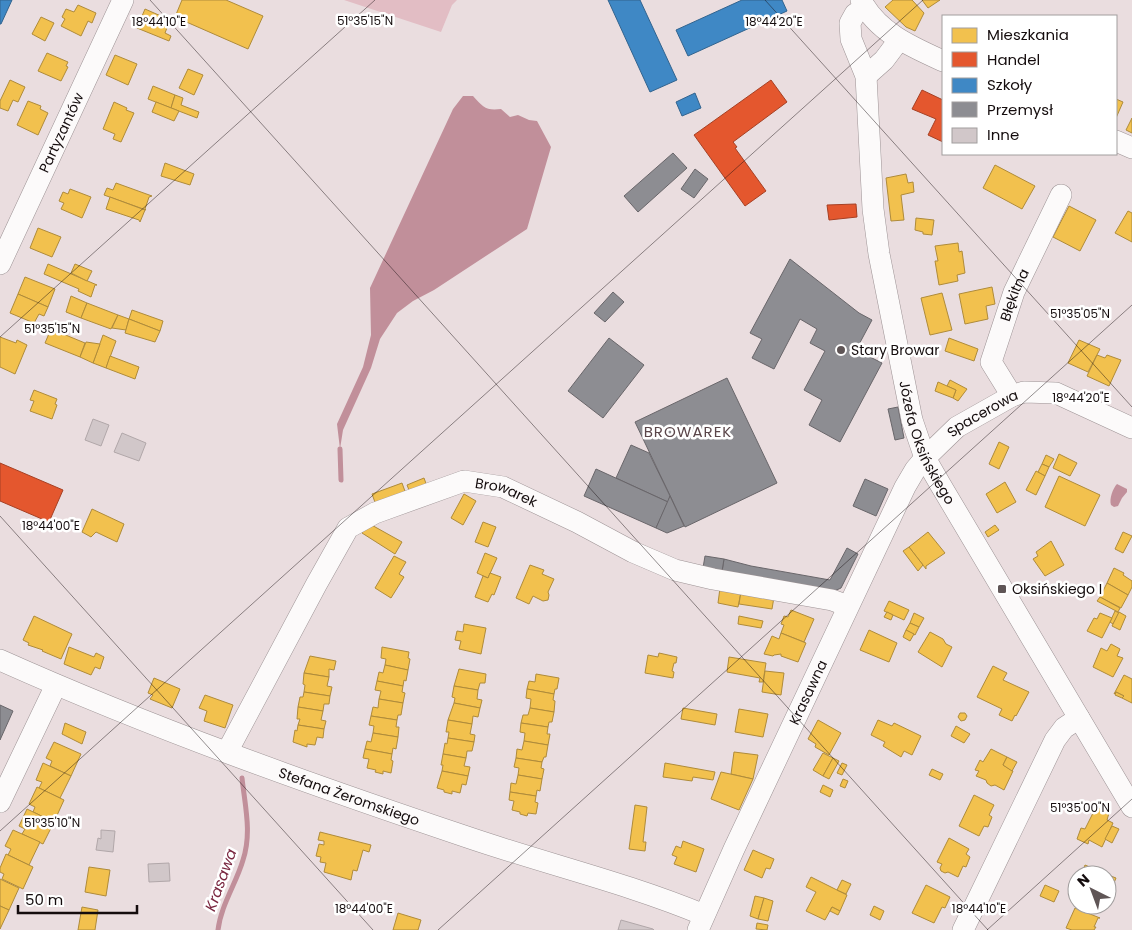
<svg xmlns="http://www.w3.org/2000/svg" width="1132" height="930" font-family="Poppins,sans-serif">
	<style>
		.green { fill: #e2bdc4 }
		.water { fill: #c18f9a }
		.homes { fill: #f2c14e; stroke: #af8b3a }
		.shops { fill: #e4572e; stroke: #a64024 }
		.schools { fill: #3f88c5; stroke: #32638e }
		.industry { fill: #8d8d92; stroke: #69666a }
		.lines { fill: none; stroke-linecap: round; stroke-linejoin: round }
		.stream { stroke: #c18f9a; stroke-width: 5 }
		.building { fill: #d1c7c9; stroke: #b1a7a9 }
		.minor-casing { stroke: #9d9395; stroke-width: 22 }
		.minor { stroke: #fcfafa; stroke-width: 21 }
		.ticks { fill: none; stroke: #140c0d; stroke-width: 1; stroke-opacity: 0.45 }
		.poi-dot { fill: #5f5556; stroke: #fff; stroke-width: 2 }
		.labels { text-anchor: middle; stroke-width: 5; stroke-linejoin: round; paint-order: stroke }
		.street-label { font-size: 14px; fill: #140c0d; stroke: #fff }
		.poi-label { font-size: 14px; fill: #140c0d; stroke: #fff; text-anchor: start }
		.neighbourhood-label { font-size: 15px; letter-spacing: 1px; fill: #5b464a; stroke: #fff }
		.water-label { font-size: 15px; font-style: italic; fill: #7a2740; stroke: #fff }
		.ticks-label { font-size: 12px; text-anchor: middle; fill: #140c0d; stroke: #fff; stroke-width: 5; stroke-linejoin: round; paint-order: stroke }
	</style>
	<rect width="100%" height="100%" fill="#eadddf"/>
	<polygon class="green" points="344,0 457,0 452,5 441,32"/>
	<g class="water">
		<path d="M463 96H473C483 107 486 111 501 109L510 117 518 115 529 120 537 121 551 147 527 229 434 290 413 301 397 313 380 339 371 368 343 430 340 449 337 424 363 367 371 335 370 288 453 109Z"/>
		<path d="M1117 484 1127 489V492L1122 498 1118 506 1114 507 1111 505C1109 499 1113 488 1117 484Z"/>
	</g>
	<g class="homes">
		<polygon points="182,0 226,0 263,16 248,49 175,17"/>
		<polygon points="893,0 912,0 924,13 915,31 906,27 885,7"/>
		<polygon points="922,0 940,0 928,8"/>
		<polygon points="78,5 96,13 92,23 88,21 81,36 61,26 65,19 62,17 66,9 74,12"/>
		<polygon points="145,9 170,20 165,33 171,36 169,41 137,28"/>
		<polygon points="41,17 54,23 45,41 32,34"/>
		<polygon points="47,53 68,62 66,66 68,67 61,81 38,71"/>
		<polygon points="115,55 137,64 128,85 106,75"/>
		<polygon points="188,69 203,75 194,95 179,88"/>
		<polygon points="10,80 25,87 18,102 13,100 8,111 0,108 0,101"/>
		<polygon points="153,86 175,95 171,108 148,99"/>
		<polygon points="175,95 183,98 181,105 199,112 197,118 171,108"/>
		<polygon points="1116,99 1123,102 1116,118"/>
		<polygon points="28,101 41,106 40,109 48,113 38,135 17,125"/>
		<polygon points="114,102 127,108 126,110 134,113 121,142 113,139 115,134 103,129"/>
		<polygon points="156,102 179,111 174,121 152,112"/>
		<polygon points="1132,118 1132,133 1126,130"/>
		<polygon points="165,163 194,174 190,185 161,176"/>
		<polygon points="995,165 1035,186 1022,209 983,188"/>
		<polygon points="906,174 908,183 913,182 914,192 901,195 904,220 891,221 886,178"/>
		<polygon points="116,183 152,196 149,197 145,209 146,210 104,195 107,188 113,190"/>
		<polygon points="70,189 91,197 82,218 61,209 64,203 59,201 63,192 68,194"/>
		<polygon points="110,197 145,210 140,222 139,220 106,209"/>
		<polygon points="1069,206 1096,220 1080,251 1053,237"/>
		<polygon points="1128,211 1132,213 1132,242 1115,233"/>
		<polygon points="916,218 934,220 932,235 923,234 923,232 915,230"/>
		<polygon points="38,228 61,237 52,257 30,248"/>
		<polygon points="958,243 959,252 962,251 965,273 957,275 958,281 939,285 935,261 938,261 935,246"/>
		<polygon points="48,264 97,285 95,285 91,297 78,291 79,289 44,274"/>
		<polygon points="75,264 92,271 87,281 71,273"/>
		<polygon points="25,277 55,289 48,307 18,294"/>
		<polygon points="992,287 995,304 986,306 988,319 965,324 959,294"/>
		<polygon points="942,293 952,330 930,335 921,298"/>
		<polygon points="18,294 48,307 44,316 39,314 34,323 10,313"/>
		<polygon points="71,296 87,303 81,318 66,312"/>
		<polygon points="87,303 118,315 111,329 81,318"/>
		<polygon points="132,310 163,321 160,331 129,319"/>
		<polygon points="118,315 129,319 126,330 112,328"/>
		<polygon points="129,319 160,331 155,342 125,333"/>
		<polygon points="51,329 85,343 80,357 45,343"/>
		<polygon points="103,335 116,341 106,368 93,363"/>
		<polygon points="0,337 16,343 17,340 27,345 15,374 0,367"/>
		<polygon points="949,338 978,349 974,361 945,351"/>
		<polygon points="1079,340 1100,349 1088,372 1068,363"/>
		<polygon points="86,342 100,344 93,363 80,357"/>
		<polygon points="1097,355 1105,358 1107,355 1121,360 1109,386 1087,376"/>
		<polygon points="110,356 139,367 135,379 106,368"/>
		<polygon points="950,380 967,389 958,401 953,398 956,390 947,386"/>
		<polygon points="938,382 956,390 953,398 935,391"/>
		<polygon points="34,390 57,399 55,404 57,405 52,419 30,411 34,401 30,400"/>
		<polygon points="999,442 1009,447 999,469 989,464"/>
		<polygon points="1059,454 1077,463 1070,476 1053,468"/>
		<polygon points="1046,455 1054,459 1049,467 1042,464"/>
		<polygon points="1042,464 1049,467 1045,476 1038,472"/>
		<polygon points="1036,471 1045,476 1036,495 1026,490"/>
		<polygon points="1059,476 1100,495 1085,526 1045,507"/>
		<polygon points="424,478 428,489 411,495 407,485"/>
		<polygon points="1005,482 1016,502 997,513 986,494"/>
		<polygon points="402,483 406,494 376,505 372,494"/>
		<polygon points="464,494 476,501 463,525 451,518"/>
		<polygon points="92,509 124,524 117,542 96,532 91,537 82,532"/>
		<polygon points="483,522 496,527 488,547 475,542"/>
		<polygon points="368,523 402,542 395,554 362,533"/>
		<polygon points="995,525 999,530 988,537 985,532"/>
		<polygon points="928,532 945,553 926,566 926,569 909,547"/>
		<polygon points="1123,532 1132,536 1123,553 1115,549"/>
		<polygon points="1051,541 1064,565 1045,576 1033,559 1038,556 1036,552"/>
		<polygon points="909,547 923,565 918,571 903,551"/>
		<polygon points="485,553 497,558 488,578 477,573"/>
		<polygon points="394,556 406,562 399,574 404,577 391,598 375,588"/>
		<polygon points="530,565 544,570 542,574 554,579 548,592 549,595 548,600 543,601 533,596 529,604 516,598"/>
		<polygon points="1114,568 1124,573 1123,575 1132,581 1132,587 1128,595 1107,583"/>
		<polygon points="490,573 501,577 494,595 492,594 488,602 475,597 483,576 488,578"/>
		<polygon points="1107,583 1128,595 1121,608 1100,597"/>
		<polygon points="720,588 741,592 738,607 718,603"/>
		<polygon points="741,592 774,597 772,609 739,604"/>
		<polygon points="1100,597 1120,608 1118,612 1097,601"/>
		<polygon points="889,601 909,610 904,620 884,611"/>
		<polygon points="791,610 814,619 804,642 781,633 784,625 781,624 784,616 788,617"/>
		<polygon points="1115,611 1119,613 1113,624 1110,622"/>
		<polygon points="887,612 893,615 891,620 884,617"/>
		<polygon points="1119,612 1126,616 1120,630 1112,626"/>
		<polygon points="914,613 924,618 919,627 910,623"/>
		<polygon points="1100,613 1112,618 1102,638 1087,631 1094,618 1097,619"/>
		<polygon points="34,616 72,634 61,659 42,651 43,650 28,645 29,643 23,640"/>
		<polygon points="739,616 763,621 761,628 738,624"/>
		<polygon points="910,623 919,627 915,635 906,630"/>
		<polygon points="464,624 486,628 481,654 459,649 461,641 455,640 457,631 463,632"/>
		<polygon points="869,630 897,643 889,662 860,650"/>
		<polygon points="906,630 914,634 910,641 903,637"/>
		<polygon points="930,632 943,639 946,644 952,647 942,667 918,652"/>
		<polygon points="781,633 806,643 798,662 781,656 781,654 774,655 773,656 764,654 772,636 779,639"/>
		<polygon points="1111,644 1120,649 1117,656 1123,658 1113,677 1093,667 1101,648 1107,651"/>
		<polygon points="69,647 94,657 96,653 104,657 100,669 95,667 91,675 64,664"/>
		<polygon points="382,647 409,652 408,658 410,659 408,670 385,665 386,659 381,658"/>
		<polygon points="659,653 677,657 676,663 674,663 672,671 674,672 673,678 645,673 648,655 658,657"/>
		<polygon points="310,656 336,661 334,670 329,669 329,677 304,673"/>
		<polygon points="729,657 766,663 763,682 759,682 760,678 727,672"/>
		<polygon points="385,665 408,670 406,681 404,680 403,686 377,681 379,672 383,673"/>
		<polygon points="993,666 1007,673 1003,680 1029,692 1016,716 1015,715 1012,721 999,715 1002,709 977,697"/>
		<polygon points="459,669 486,674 485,683 480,683 478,690 454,686"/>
		<polygon points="765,671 784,673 781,695 762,692"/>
		<polygon points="304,673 329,677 327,686 332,687 330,696 304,692 305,685 303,684"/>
		<polygon points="536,674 559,678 557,689 555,689 554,694 527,689 529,681 535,682"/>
		<polygon points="1124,675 1132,679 1132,703 1122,698 1124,696 1116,692 1114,694"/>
		<polygon points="154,678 180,689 172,708 150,699 153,695 148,693"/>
		<polygon points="377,681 403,686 402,692 405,693 403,703 379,699 381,691 375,690"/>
		<polygon points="454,686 478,690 477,699 482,700 480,708 454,703 455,698 452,697"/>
		<polygon points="527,689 554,694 553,700 555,701 554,712 530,708 531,699 526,698"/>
		<polygon points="304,692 330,696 329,704 324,704 323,711 298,707 300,697 303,697"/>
		<polygon points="1116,692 1124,696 1122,698 1115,695"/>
		<polygon points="205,695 233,705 225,728 204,721 207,711 199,708"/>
		<polygon points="379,699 403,703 401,715 398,715 397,720 371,716 373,707 378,708"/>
		<polygon points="454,703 480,708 478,717 473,716 472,724 448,720"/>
		<polygon points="298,707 323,711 321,720 326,721 324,729 298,725 300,719 297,719"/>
		<polygon points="530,708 554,712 552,722 549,722 548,727 521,723 523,715 528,715"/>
		<polygon points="683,708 717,714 715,725 681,719"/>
		<polygon points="739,709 768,714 763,737 735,732"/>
		<polygon points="960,713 965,713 967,716 965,720 961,721 958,717"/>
		<polygon points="371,716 397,720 396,727 399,727 398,737 373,733 374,726 369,725"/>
		<polygon points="448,720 472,724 470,734 475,735 474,742 448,738 449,732 446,732"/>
		<polygon points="818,720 841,733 829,755 815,747 816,744 808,739"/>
		<polygon points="878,720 892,726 894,723 921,736 912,755 904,751 901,757 883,746 885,742 871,735"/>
		<polygon points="65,723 86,732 82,744 62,734"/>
		<polygon points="521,723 548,727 547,734 550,734 548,745 524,741 525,733 520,732"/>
		<polygon points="298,725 324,729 323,738 317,737 315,745 307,744 307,747 293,742 295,730 297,731"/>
		<polygon points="956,726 970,734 964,743 951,736"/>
		<polygon points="373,733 398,737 396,749 393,748 392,754 365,749 367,741 371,742"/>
		<polygon points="448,738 474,742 472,751 467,751 466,758 443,754 445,743 447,744"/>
		<polygon points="524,741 548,745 546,757 544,757 542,762 516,758 517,749 522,750"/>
		<polygon points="54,742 81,754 71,776 50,766 52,761 46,758"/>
		<polygon points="365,749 392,754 391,760 393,761 391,773 383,771 383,774 375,772 376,770 367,768 369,759 363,758"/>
		<polygon points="991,749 1007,757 1003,765 1013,771 1004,790 995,785 991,786 987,783 986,780 976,776 979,771 975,770 980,760 983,762"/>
		<polygon points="734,752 758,755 753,779 731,774"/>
		<polygon points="823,753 833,758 823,776 813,770"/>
		<polygon points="443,754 466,758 464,766 470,767 468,776 442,771 443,765 441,765"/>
		<polygon points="1007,757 1017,762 1012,771 1003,765"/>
		<polygon points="516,758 542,762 541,768 544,769 542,779 518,775 519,768 514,767"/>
		<polygon points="833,758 839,761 829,779 823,776"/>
		<polygon points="43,763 71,776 60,798 39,788 42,782 36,780"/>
		<polygon points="665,763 715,772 713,780 693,777 692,781 663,777"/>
		<polygon points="842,763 847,765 842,775 837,773"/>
		<polygon points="932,769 943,774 940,780 929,775"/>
		<polygon points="442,771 468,776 466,785 462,784 460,793 452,791 452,794 444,792 444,790 437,788"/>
		<polygon points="721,772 753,779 739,810 711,799"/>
		<polygon points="518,775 542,779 540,791 537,790 536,796 510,792 511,783 516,784"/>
		<polygon points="843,779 848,781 845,788 840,786"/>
		<polygon points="823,785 833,790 830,797 820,792"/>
		<polygon points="37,787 64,800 54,822 33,812 35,807 29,804"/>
		<polygon points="510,792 536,796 535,802 538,803 536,814 528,813 527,816 520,814 520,812 512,810 514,801 509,800"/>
		<polygon points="974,795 994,805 989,815 992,817 988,827 984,826 979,836 959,826"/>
		<polygon points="635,805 647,807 643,842 646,842 645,851 629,849"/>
		<polygon points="1096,807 1109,813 1107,820 1113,823 1102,847 1089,840 1088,844 1077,839 1081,828 1085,829"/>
		<polygon points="27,809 54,822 43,844 22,834 25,829 19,826"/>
		<polygon points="1112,826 1119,829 1112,843 1105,839"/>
		<polygon points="13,830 40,842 29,865 8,855 11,849 5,846"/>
		<polygon points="320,832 371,845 369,852 363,850 357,871 353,870 351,880 324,872 326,863 320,862 321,857 316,856 319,844 324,845 324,841 318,840"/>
		<polygon points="949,838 969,849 966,854 970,857 966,867 963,866 958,877 948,872 945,873 941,871 940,868 942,864 937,862"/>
		<polygon points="683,841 704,849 696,872 674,864 677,857 672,855 676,846 681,848"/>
		<polygon points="753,850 774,859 770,869 766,868 762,878 744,870"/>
		<polygon points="6,854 33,867 23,889 2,879 4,874 0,872 0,868"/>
		<polygon points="1085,865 1097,870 1098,868 1104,871 1103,873 1116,878 1107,900 1107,875 1081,875"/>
		<polygon points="89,867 110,870 106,896 85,892"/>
		<polygon points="811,877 847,895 840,911 832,907 825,920 806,911 816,892 806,887"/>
		<polygon points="0,879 19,888 9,910 0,906"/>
		<polygon points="842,880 851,884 846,894 837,890"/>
		<polygon points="926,885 950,897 945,908 942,907 934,923 912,913"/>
		<polygon points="1045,885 1059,891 1054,902 1040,896"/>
		<polygon points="755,896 764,898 758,919 750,916"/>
		<polygon points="764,898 773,901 768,921 758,919"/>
		<polygon points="0,906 9,910 0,929"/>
		<polygon points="874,906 884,911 880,920 870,915"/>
		<polygon points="82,907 98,910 95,930 78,930"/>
		<polygon points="832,907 840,911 838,915 830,911"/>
		<polygon points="1075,908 1100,918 1098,918 1094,927 1096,927 1094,930 1072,930 1066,928"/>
		<polygon points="398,913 421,920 418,930 393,930"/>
		<polygon points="757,923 768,925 767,930 756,929"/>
	</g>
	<g class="shops">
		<polygon points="771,80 787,102 733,142 737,147 735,148 766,191 745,206 694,135"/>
		<polygon points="922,90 943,100 943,142 928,135 936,119 912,109"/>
		<polygon points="856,204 857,217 829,220 827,205"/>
		<polygon points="0,463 63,490 49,522 0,501"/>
	</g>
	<g class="schools">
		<polygon points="0,0 12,0 1,24 0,24"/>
		<polygon points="608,0 640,0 677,80 650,92"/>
		<polygon points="742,0 782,0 787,11 688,56 676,30"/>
		<polygon points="695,93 701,108 682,116 676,102"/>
	</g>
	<g class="industry">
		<polygon points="673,153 687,168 638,212 624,196"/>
		<polygon points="695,169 708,179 694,198 681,189"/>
		<polygon points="790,259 859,313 872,320 856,350 882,363 840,442 809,425 822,400 804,390 825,351 810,343 817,329 800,319 774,369 752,358 762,339 750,333"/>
		<polygon points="613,292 624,302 605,322 594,313"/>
		<polygon points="609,338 644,365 603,418 568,391"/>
		<polygon points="727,378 777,483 685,527 635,422"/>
		<polygon points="898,407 904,438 895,440 888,409"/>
		<polygon points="631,445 649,453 670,496 668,502 616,478"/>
		<polygon points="596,469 668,502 656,528 584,496"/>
		<polygon points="865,479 888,489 876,516 853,506"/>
		<polygon points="670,496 684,526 667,533 656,528"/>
		<polygon points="847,548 858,554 841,588 830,593 722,572 724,559 751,566 830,580"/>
		<polygon points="705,556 724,559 722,571 703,568"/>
		<polygon points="0,705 13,711 0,740"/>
	</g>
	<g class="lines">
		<g class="stream">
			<polyline points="340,449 341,480"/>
			<path d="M218 930C221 905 236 884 243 860 252 833 245 806 242 778"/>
		</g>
	</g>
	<g class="building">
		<polygon points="93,419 109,425 101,446 85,440"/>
		<polygon points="122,433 146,443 139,461 114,452"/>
		<polygon points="101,830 115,831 113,852 96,850 98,838 101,839"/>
		<polygon points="169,863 170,881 149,882 148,864"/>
		<polygon points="621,920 653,929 654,930 618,930"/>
	</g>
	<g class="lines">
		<defs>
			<g id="minor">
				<path d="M861 0C877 32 912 47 943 61"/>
				<path id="s1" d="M865 8 855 14 850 23 851 39 866 76 873 209 879 254 912 420 925 458 940 484 1132 807"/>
				<polyline points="866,76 884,60 899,40"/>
				<polyline points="1116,141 1132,148"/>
				<path id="s2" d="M0 264 123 0"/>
				<path id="s3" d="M1012 396 991 362 1014 292 1061 195"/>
				<path id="s4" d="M0 660C152 728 309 784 467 837 546 864 627 883 704 915"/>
				<path id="s5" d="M227 752 316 585 348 528 375 513 464 481 503 487 577 522 633 552 675 570 713 579 832 600 848 606"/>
				<polyline points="0,802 56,685"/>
				<path id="s6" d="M698 930 734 849 905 487 915 470 925 458 957 427 1012 396 1024 392 1056 393 1132 428"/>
				<polyline points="963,930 1055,740 1064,728 1079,718"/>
			</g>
		</defs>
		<use href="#minor" class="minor-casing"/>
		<use href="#minor" class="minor"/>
	</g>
	<path class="ticks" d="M150 0 988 930M765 0 1132 407M0 337 375 0M0 516 373 930M0 831 923 0M438 930 1132 305M987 930 1132 799"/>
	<g class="poi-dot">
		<circle cx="841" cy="350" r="5"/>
		<rect x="997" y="584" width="10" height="10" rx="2.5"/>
	</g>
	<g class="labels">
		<g class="street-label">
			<text dy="5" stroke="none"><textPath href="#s2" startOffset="145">Partyzantów</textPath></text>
			<text dy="5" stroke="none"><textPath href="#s3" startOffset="111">Błękitna</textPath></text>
			<text dy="5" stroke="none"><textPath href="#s6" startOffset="598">Spacerowa</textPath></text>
			<text dy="5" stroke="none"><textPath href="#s1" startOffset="452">Józefa Oksińskiego</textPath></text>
			<text dy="5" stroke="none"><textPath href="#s5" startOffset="424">Browarek</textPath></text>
			<text dy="5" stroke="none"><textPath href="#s6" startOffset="262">Krasawna</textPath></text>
			<text dy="5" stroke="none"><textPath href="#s4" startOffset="375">Stefana Żeromskiego</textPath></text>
		</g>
		<g class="poi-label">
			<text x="851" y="355">Stary Browar</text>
			<text x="1012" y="594">Oksińskiego I</text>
		</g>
		<g class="neighbourhood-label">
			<text x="688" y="437">BROWAREK</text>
		</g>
		<g class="water-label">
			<text transform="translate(221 880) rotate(-70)" y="5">Krasawa</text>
		</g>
	</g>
	<g class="ticks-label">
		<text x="365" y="25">51°35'15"N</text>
		<text x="774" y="26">18°44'20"E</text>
		<text x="159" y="26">18°44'10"E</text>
		<text x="1080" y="318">51°35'05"N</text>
		<text x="52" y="333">51°35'15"N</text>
		<text x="1081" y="402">18°44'20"E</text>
		<text x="51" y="530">18°44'00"E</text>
		<text x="1080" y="812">51°35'00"N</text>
		<text x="52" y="827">51°35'10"N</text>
		<text x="364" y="913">18°44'00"E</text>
		<text x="979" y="913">18°44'10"E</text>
	</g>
	<rect x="942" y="15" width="175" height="140" fill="#ffffff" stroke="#a19e9e"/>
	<rect x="952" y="28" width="25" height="15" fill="#f2c14e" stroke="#a19e9e"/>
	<text x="987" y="40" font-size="15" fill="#140c0d">Mieszkania</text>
	<rect x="952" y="52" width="25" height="15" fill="#e4572e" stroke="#a19e9e"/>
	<text x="987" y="65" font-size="15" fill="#140c0d">Handel</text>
	<rect x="952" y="78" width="25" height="15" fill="#3f88c5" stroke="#a19e9e"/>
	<text x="987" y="90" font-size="15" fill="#140c0d">Szkoły</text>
	<rect x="952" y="102" width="25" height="15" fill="#8d8d92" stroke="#a19e9e"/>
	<text x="987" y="115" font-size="15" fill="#140c0d">Przemysł</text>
	<rect x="952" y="128" width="25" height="15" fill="#d1c7c9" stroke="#a19e9e"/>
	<text x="987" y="140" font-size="15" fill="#140c0d">Inne</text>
	<g transform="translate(1092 890) rotate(318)"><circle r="24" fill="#ffffff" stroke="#a19e9e"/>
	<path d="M0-4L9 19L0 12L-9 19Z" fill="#5f5556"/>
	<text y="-8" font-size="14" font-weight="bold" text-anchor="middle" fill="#140c0d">N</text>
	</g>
	<path d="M18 905v8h119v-8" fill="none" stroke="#140c0d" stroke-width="2.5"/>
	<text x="25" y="905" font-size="15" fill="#140c0d" stroke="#ffffff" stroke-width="4" paint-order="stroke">50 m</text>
</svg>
